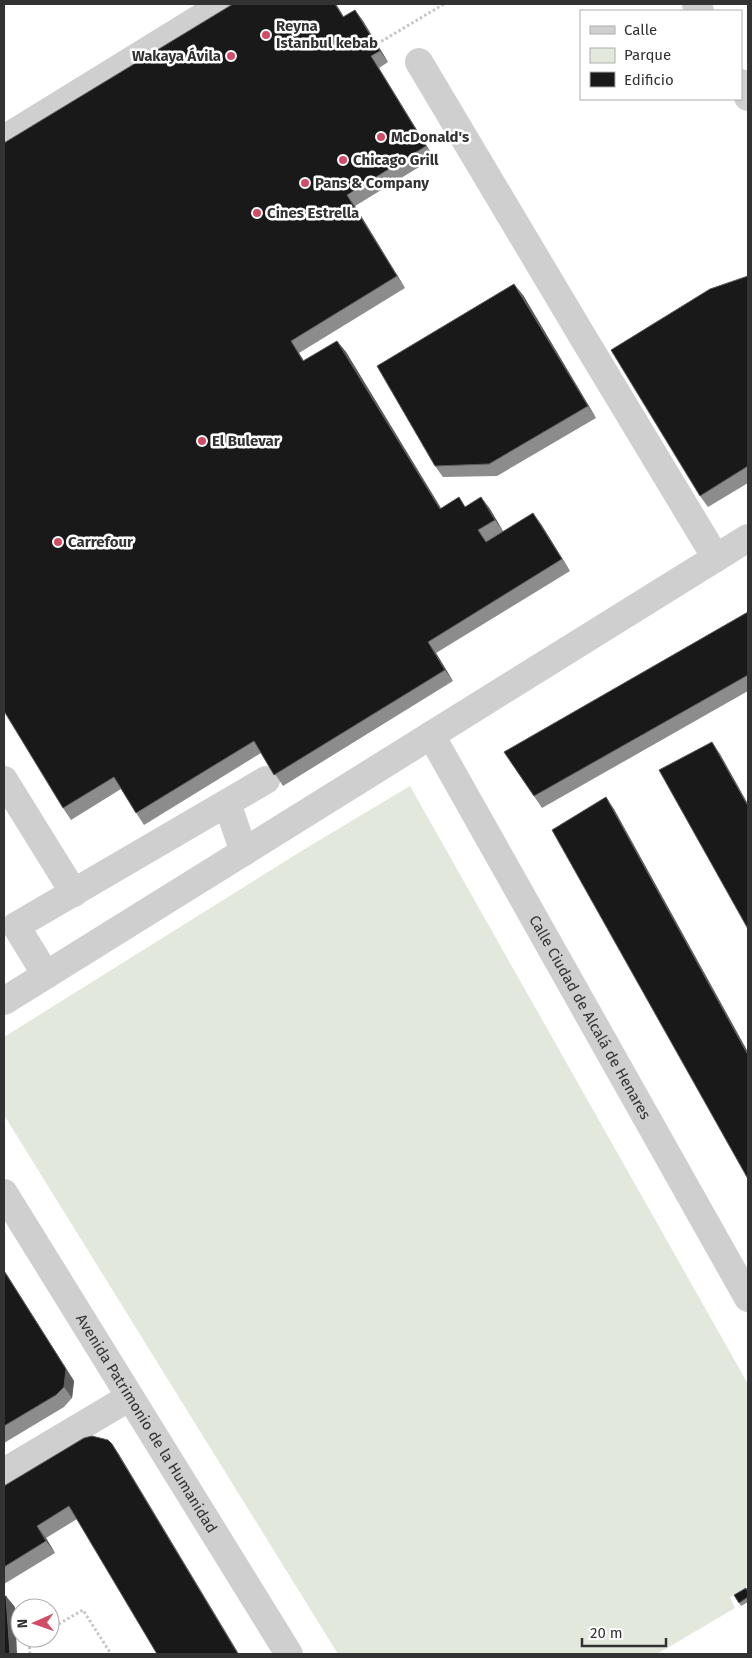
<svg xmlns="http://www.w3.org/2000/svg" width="752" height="1658" font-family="'Fira Sans',sans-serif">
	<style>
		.green { fill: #e3e8dd }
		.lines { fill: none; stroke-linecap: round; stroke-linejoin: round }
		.path { stroke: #c6c6c6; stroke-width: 3; stroke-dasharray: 2.5 2.5; stroke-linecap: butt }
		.minor { stroke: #cfcfcf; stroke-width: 28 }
		.wall { fill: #8c8c8c }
		.shaded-wall { fill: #5e5e5e }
		.building { fill: #191919; stroke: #5e5e5e }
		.poi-dot { fill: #d04d65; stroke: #fff; stroke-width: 2 }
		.labels { text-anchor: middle; stroke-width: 5; stroke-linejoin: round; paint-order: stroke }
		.poi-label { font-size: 15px; font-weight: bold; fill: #323232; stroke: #fff; text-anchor: start }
		.street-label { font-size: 15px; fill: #323232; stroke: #fff }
	</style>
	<rect width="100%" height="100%" fill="#fff"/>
	<polygon class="green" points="410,786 748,1384 748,1586 730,1597 735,1608 657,1654 338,1654 4,1115 4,1037 303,850"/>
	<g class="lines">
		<g class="path">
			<polyline points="377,44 444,4"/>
			<polyline points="50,1629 83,1610 111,1654"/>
			<polyline points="30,1654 29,1641 34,1638"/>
		</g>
		<g class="minor">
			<polyline points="696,4 700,11"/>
			<polyline points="419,62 584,339 716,558"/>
			<polyline points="741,83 748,97"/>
			<polyline points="4,139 223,4"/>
			<path id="s1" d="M431 735 748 1298"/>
			<polyline points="4,780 74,893"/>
			<polyline points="227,803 244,852"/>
			<polyline points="46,975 16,926 266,780"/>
			<polyline points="4,1001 748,538"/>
			<path id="s2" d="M4 1193 289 1654"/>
			<polyline points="4,1472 130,1397"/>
		</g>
	</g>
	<g class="wall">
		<polygon points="233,4 336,4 344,17 355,10 363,21 388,62 379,68 434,158 355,206 405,288 299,353 304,361 337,341 346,352 441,508 466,507 481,497 490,509 503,531 541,524 570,571 436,653 453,681 283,786 261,753 144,825 121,789 71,820 63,808"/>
		<polygon points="748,276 748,483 708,507 700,496"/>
		<polygon points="523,295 596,418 497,476 443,477 435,466"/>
		<polygon points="748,612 748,691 542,808 504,752"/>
		<polygon points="4,1270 74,1381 72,1398 64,1407 4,1443"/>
		<polygon points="112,1444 120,1456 77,1519 46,1538 55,1553 4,1584 4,1486"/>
		<polygon points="748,1592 748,1602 741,1606 734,1595"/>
	</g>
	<g class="shaded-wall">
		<polygon points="335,4 336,4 351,29 343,17"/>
		<polygon points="355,10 363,21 388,62 380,51"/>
		<polygon points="371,56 379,68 434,158 426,146"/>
		<polygon points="347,195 355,206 405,288 397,276"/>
		<polygon points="514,284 523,295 596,418 588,406"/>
		<polygon points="291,341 299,353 311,373 303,361"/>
		<polygon points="337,341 346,352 448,520 440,509"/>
		<polygon points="481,497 490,509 503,531 495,520"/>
		<polygon points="533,513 541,524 570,571 562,559"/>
		<polygon points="428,642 436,653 453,681 445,670"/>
		<polygon points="712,742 720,754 748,804 748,806"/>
		<polygon points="606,797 614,809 748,1052 748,1055"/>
		<polygon points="4,1270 74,1381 72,1398 64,1387"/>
		<polygon points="112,1444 120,1456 239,1654 238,1654"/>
		<polygon points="37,1526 46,1538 55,1553 46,1541"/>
		<polygon points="6,1596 15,1607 17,1654 10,1654"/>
	</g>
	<g class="building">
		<polygon points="233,4 335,4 343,17 355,10 380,51 371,56 426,146 347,195 397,276 291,341 303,361 337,341 440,509 459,497 465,507 481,497 495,520 478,530 486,542 533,513 562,559 428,642 445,670 274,775 254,741 136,813 114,777 63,808 4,711 4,143"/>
		<polygon points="748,276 748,466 700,496 611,350 710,289"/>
		<polygon points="514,284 588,406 489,464 435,466 377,366"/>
		<polygon points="748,612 748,675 534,796 504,752"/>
		<polygon points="712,742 748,806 748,929 659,770"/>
		<polygon points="606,797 748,1055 748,1179 552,830"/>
		<polygon points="4,1271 66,1369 64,1387 56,1395 4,1426"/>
		<polygon points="92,1436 108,1440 112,1444 238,1654 157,1654 69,1506 37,1526 46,1541 4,1567 4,1486 84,1438"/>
		<polygon points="746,1588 748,1592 748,1597 739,1603 734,1595"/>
		<polygon points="4,1596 6,1596 10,1654 4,1654"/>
	</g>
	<g class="poi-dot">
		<circle cx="266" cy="35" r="5"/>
		<circle cx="231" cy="56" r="5"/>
		<circle cx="381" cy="137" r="5"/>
		<circle cx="343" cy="160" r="5"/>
		<circle cx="305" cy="183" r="5"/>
		<circle cx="257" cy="213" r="5"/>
		<circle cx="202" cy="441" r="5"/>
		<circle cx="58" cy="542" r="5"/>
	</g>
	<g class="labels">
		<g class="poi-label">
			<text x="276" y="31">Reyna<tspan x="276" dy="17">Istanbul kebab</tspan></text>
			<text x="221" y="61" text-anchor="end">Wakaya Ávila</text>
			<text x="391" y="142">McDonald's</text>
			<text x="353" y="165">Chicago Grill</text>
			<text x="315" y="188">Pans &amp; Company</text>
			<text x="267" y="218">Cines Estrella</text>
			<text x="212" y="446">El Bulevar</text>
			<text x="68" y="547">Carrefour</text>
		</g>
		<g class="street-label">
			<text dy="5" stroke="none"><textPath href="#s1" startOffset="324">Calle Ciudad de Alcalá de Henares</textPath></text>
			<text dy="5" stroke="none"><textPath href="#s2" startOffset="271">Avenida Patrimonio de la Humanidad</textPath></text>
		</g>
	</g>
	<rect width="752" height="1658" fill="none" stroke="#323232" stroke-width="10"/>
	<rect x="580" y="10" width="162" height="90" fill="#ffffff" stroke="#adadad"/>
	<rect x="590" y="26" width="25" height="8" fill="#cfcfcf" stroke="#adadad"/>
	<text x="624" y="35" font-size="15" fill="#323232">Calle</text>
	<rect x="590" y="48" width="25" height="15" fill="#e3e8dd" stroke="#adadad"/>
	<text x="624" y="60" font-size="15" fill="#323232">Parque</text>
	<rect x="590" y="72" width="25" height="15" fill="#191919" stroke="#adadad"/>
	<text x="624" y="85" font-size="15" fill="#323232">Edificio</text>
	<g transform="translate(35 1623) rotate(268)"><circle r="24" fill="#ffffff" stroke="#adadad"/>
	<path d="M0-4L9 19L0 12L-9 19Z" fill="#d04d65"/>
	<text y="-8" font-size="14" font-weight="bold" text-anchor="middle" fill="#323232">N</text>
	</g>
	<path d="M582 1638v8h84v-8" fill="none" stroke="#323232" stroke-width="2.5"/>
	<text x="590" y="1638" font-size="15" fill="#323232" stroke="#ffffff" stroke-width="4" paint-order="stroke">20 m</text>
</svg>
